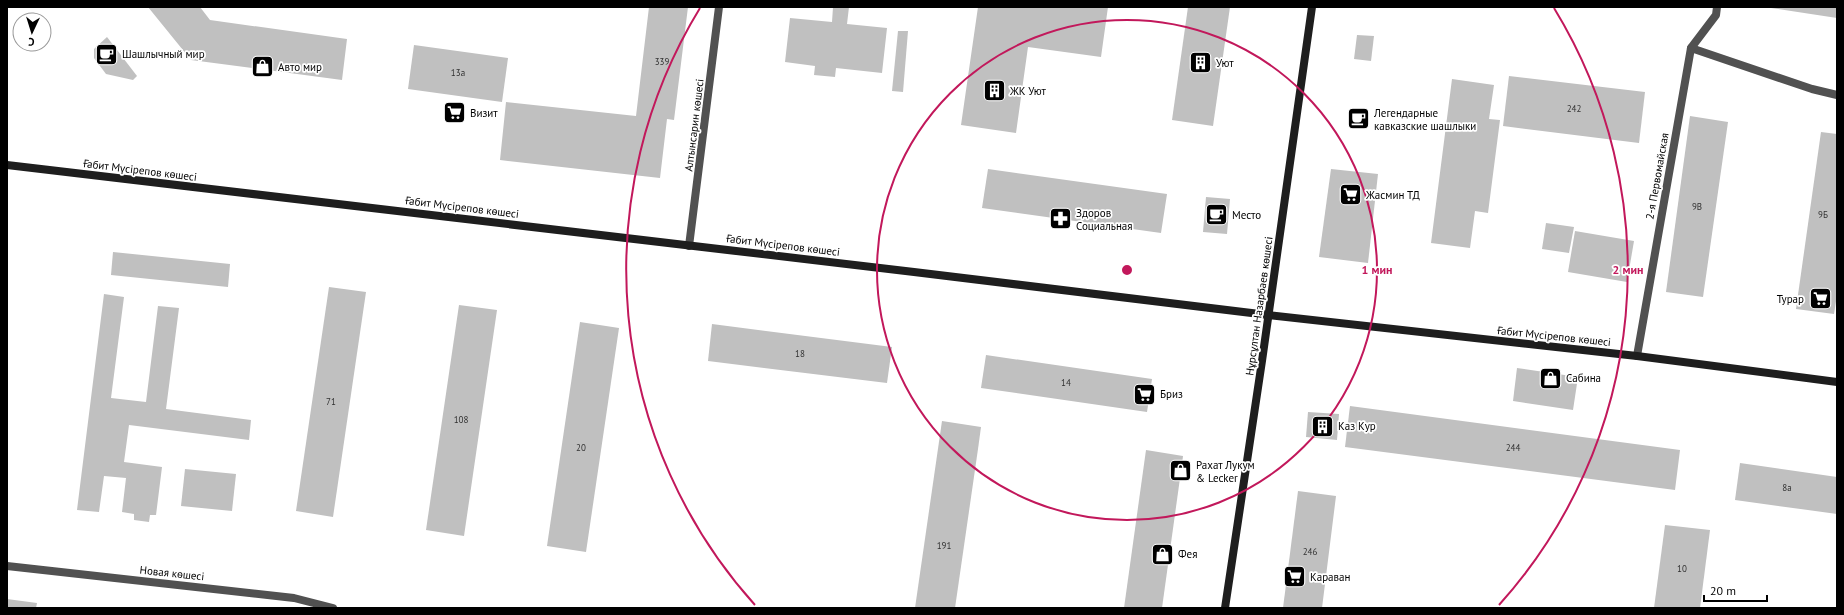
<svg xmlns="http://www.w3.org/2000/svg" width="1844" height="615" font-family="'PT Sans',sans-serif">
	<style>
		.building { fill: #c0c0c0 }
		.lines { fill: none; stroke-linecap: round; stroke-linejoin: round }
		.street { stroke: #515151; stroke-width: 8 }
		.secondary { stroke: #1e1e1e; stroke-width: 8 }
		.ring { fill: none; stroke: #c2185b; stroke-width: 2 }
		.labels { text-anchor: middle; stroke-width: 3.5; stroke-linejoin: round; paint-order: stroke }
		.number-label { font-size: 9px; fill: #303030 }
		.poi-label { font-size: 11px; fill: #000; stroke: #fff; text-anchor: start }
		.street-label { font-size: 11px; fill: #000; stroke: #fff }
		.centre { fill: #c2185b; stroke: #fff; stroke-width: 2 }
		.ring-label { font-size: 12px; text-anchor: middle; font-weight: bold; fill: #c2185b; stroke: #fff; stroke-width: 3.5; stroke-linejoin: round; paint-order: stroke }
	</style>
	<rect width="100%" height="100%" fill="#fff"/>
	<g class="building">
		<polygon points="148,7 200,7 210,20 347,39 342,80 191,60"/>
		<polygon points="649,7 688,7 674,120 667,119 660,178 500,160 506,102 636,116"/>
		<polygon points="833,7 849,7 847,24 887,28 882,73 836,68 835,77 814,75 815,66 785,62 790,18 832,22"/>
		<polygon points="978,7 1108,7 1101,57 1028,47 1016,133 961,125"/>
		<polygon points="1188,7 1230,7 1213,126 1172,120"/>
		<polygon points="1771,7 1837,7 1837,18 1771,8"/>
		<polygon points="898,31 908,31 903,92 892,91"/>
		<polygon points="1357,35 1374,36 1371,61 1354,59"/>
		<polygon points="107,37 137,76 133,80 106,74 94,58 94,49"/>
		<polygon points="414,45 508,58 502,102 408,89"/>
		<polygon points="1509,76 1645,92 1639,143 1503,126"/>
		<polygon points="1452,79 1494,85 1489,119 1500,120 1488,213 1475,211 1470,248 1431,243"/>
		<polygon points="1690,116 1728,122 1703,297 1666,292"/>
		<polygon points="1821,132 1837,134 1837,295 1834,314 1796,309"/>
		<polygon points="988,169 1167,194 1161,233 982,208"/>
		<polygon points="1331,169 1378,174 1368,263 1319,257"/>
		<polygon points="1206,197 1230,199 1227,234 1203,232"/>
		<polygon points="1546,223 1574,227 1569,253 1542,249"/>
		<polygon points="1575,231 1634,241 1627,282 1568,272"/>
		<polygon points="113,252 230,264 228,287 111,275"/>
		<polygon points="329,287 366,292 333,517 296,511"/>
		<polygon points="104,294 124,297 111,398 146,402 158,306 179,308 166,409 251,420 249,440 129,425 124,462 162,467 156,515 150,515 149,522 134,520 134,514 122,512 126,478 104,476 99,512 77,510"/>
		<polygon points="459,305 497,310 464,536 426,530"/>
		<polygon points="580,322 619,328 586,552 547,546"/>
		<polygon points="712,324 892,347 887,383 708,361"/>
		<polygon points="986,355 1152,379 1147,412 981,388"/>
		<polygon points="1517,368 1578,377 1573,410 1513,401"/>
		<polygon points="1350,406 1680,450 1675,490 1345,447"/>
		<polygon points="1308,412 1339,414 1337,440 1306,437"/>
		<polygon points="942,421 981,427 978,449 955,608 915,608"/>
		<polygon points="1146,450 1183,456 1181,471 1162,608 1124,608"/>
		<polygon points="1740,463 1837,477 1837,514 1735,500"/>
		<polygon points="185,469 236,474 232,511 181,506"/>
		<polygon points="1298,491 1336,496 1322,608 1283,608"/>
		<polygon points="1665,525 1710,530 1700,608 1654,608"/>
		<polygon points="7,599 37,603 36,608 7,608"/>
	</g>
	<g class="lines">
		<g class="street">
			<polyline points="1691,48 1812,89 1837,95"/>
			<polyline points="689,246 719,7"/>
			<polyline points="1637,356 1691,48 1716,15 1717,7"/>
			<polyline points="7,566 294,598 333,608"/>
		</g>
		<g class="secondary">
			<polyline points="7,165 914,272 1268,315 1637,356 1837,382"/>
			<polyline points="1225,608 1262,361 1312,7"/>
		</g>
	</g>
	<g class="ring">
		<circle cx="1127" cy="270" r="250"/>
		<path d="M755 605A501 501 0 0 1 700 8M1554 8A501 501 0 0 1 1499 605"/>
	</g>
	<defs>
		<symbol id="cafe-square" viewBox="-11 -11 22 22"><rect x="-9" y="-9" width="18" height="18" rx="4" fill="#000" stroke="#fff"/><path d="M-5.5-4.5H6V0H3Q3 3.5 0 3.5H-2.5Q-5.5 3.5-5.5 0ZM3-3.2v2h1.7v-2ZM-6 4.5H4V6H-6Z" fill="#fff"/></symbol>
		<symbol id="building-square" viewBox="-11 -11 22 22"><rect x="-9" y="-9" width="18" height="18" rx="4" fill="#000" stroke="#fff"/><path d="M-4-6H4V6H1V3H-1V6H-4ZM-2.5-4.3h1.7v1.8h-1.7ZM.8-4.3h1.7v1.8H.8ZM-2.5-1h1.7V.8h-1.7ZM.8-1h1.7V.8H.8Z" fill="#fff"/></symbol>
		<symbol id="shop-square" viewBox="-11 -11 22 22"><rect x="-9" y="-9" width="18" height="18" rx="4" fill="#000" stroke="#fff"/><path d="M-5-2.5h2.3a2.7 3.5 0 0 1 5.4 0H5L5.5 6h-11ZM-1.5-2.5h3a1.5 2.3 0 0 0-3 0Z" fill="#fff"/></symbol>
		<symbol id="supermarket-square" viewBox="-11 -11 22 22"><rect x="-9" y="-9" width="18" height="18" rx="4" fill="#000" stroke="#fff"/><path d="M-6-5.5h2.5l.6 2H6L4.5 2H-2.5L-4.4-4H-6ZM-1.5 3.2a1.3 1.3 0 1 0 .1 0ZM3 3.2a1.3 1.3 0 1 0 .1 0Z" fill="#fff"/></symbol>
		<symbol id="pharmacy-square" viewBox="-11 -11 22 22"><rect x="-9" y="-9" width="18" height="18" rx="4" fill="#000" stroke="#fff"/><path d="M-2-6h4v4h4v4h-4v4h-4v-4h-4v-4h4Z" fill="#fff"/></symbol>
	</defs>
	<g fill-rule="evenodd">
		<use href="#cafe-square" x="94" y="42" width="25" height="25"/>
		<use href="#building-square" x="1188" y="50" width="25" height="25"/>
		<use href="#shop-square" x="250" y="54" width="25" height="25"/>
		<use href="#building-square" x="982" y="78" width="25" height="25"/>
		<use href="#supermarket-square" x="442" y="100" width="25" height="25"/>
		<use href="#cafe-square" x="1346" y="106" width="25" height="25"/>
		<use href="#supermarket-square" x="1338" y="182" width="25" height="25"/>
		<use href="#cafe-square" x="1204" y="202" width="25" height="25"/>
		<use href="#pharmacy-square" x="1048" y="206" width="25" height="25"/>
		<use href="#supermarket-square" x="1808" y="286" width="25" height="25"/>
		<use href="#shop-square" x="1538" y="366" width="25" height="25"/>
		<use href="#supermarket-square" x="1132" y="382" width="25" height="25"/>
		<use href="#building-square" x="1310" y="414" width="25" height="25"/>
		<use href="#shop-square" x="1168" y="458" width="25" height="25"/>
		<use href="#shop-square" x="1150" y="542" width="25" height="25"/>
		<use href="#supermarket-square" x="1282" y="564" width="25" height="25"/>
	</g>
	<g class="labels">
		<g class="number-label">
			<text x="662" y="65">339</text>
			<text x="458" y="76">13а</text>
			<text x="1574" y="112">242</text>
			<text x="1697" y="210">9В</text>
			<text x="1823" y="218">9Б</text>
			<text x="800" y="357">18</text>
			<text x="1066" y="386">14</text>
			<text x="331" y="405">71</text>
			<text x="461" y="423">108</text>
			<text x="581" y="451">20</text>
			<text x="1513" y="451">244</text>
			<text x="1787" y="491">8а</text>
			<text x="944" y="549">191</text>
			<text x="1310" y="555">246</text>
			<text x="1682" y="572">10</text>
		</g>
		<g class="poi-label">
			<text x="122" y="58">Шашлычный мир</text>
			<text x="1216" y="67">Уют</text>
			<text x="278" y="71">Авто мир</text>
			<text x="1010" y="95">ЖК Уют</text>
			<text x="470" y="117">Визит</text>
			<text x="1374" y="117">Легендарные<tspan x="1374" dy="13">кавказские шашлыки</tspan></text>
			<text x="1366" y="199">Жасмин ТД</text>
			<text x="1076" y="217">Здоров<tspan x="1076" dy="13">Социальная</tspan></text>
			<text x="1232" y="219">Место</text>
			<text x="1804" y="303" text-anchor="end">Турар</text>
			<text x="1566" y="382">Сабина</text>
			<text x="1160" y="398">Бриз</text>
			<text x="1338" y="430">Каз Кур</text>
			<text x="1196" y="469">Рахат Лукум<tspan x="1196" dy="13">&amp; Lecker</tspan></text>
			<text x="1178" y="558">Фея</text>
			<text x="1310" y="581">Караван</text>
		</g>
		<g class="street-label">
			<text transform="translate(694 125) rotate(-83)" y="4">Алтынсарин көшесі</text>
			<text transform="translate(140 170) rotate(7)" y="4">Ғабит Мүсірепов көшесі</text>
			<text transform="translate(1657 176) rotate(-80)" y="4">2-я Первомайская</text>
			<text transform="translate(462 207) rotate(7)" y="4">Ғабит Мүсірепов көшесі</text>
			<text transform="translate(783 245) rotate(7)" y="4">Ғабит Мүсірепов көшесі</text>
			<text transform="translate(1259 306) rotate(-82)" y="4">Нұрсұлтан Назарбаев көшесі</text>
			<text transform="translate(1554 336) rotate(6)" y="4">Ғабит Мүсірепов көшесі</text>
			<text transform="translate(172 573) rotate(6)" y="4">Новая көшесі</text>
		</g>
	</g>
	<circle cx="1127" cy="270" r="6" class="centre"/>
	<g class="ring-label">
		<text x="1377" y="274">1 мин</text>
		<text x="1628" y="274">2 мин</text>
	</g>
	<rect width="1844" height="615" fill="none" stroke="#000000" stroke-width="16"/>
	<g transform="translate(32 32) rotate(184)"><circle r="19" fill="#ffffff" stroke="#999999"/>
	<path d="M0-3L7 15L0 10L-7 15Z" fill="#000000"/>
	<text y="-6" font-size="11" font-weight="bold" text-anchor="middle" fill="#000000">С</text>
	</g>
	<path d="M1704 595v6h63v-6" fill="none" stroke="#000000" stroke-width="2"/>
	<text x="1710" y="595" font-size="12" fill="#000000" stroke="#ffffff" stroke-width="3" paint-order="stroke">20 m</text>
</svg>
